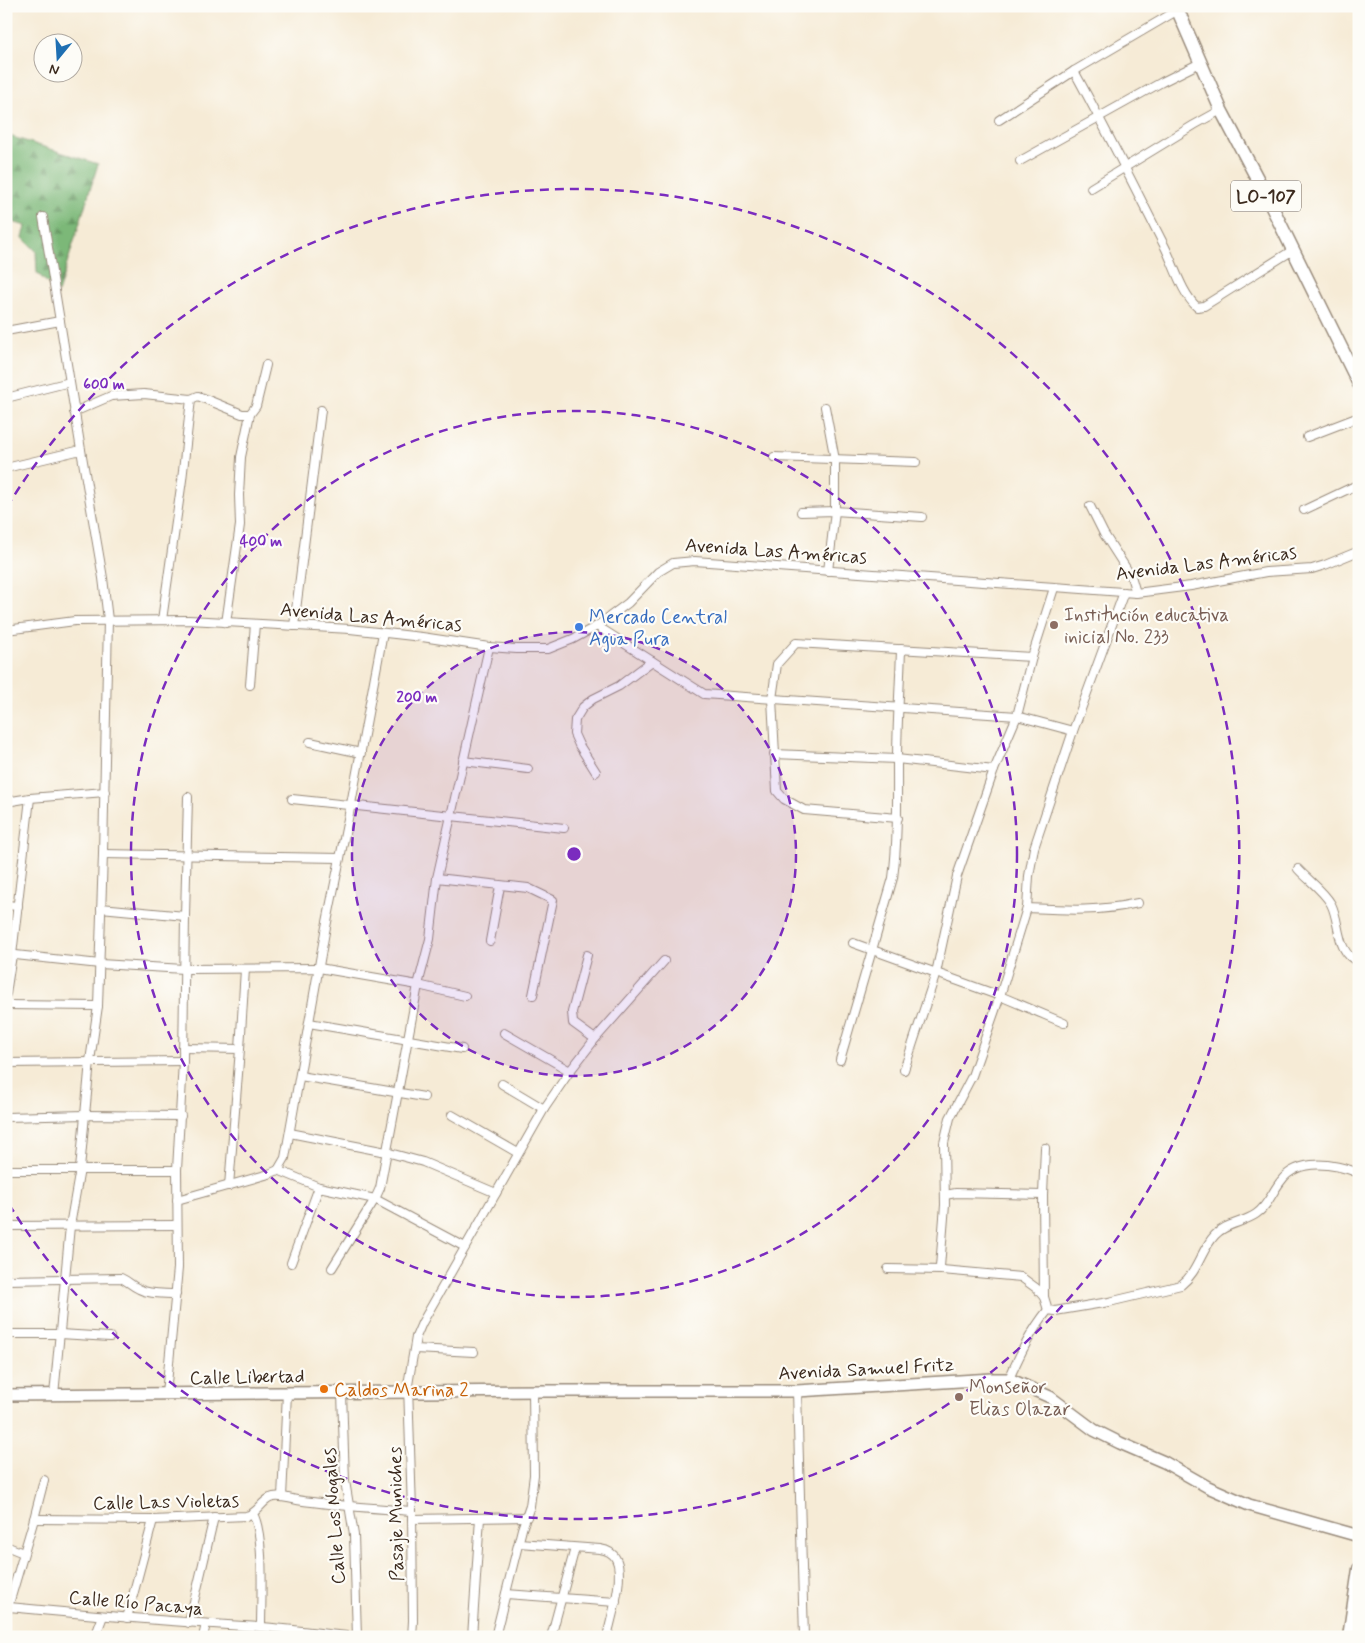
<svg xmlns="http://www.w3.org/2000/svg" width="1365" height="1643" font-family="Mynerve,sans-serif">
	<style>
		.forest { fill: url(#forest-firs); stroke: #5b714b }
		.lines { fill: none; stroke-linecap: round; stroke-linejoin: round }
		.street-casing { stroke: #988a7a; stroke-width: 10 }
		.secondary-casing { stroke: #988a7a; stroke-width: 14 }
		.primary-casing { stroke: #988a7a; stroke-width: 15 }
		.street { stroke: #fff; stroke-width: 8 }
		.secondary { stroke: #fff; stroke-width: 11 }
		.primary { stroke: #fff; stroke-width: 12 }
		.ring { fill: none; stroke: #7b2cbf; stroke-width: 2.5; stroke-dasharray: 9 6 }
		.education-dot { fill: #8d6e63; stroke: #fdfcf7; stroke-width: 2 }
		.shop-dot { fill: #3f7fe0; stroke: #fdfcf7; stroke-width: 2 }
		.food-dot { fill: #e8710a; stroke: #fdfcf7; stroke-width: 2 }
		.labels { text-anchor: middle; stroke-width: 4.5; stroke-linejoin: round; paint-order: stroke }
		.shield { fill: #fdfcf7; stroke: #75695f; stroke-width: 1 }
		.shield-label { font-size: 18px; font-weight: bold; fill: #3b2a1e }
		.street-label { font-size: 19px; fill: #3b2a1e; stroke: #fdfcf7 }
		.education-label { font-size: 19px; fill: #785e54; stroke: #fdfcf7; text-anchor: start }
		.shop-label { font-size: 19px; fill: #366cbe; stroke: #fdfcf7; text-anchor: start }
		.food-label { font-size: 19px; fill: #c56008; stroke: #fdfcf7; text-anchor: start }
		.centre { fill: #7b2cbf; stroke: #fdfcf7; stroke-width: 2.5 }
		.ring-label { font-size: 15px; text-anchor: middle; font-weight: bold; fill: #7b2cbf; stroke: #fdfcf7; stroke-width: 4.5; stroke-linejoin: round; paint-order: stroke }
	</style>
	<defs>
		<pattern id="forest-firs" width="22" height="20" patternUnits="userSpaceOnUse" patternTransform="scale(1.25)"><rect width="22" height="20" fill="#7bb878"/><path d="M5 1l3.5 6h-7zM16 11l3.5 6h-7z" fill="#669662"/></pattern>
	</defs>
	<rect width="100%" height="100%" fill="#fdfcf7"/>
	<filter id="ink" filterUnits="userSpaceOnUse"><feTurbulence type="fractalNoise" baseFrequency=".02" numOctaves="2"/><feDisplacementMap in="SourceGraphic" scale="10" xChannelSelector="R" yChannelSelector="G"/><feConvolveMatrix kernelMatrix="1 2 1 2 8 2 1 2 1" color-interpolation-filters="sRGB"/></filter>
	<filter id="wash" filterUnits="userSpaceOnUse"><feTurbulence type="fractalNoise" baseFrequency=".0096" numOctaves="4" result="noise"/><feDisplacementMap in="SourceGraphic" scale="20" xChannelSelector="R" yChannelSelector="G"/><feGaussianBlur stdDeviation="1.12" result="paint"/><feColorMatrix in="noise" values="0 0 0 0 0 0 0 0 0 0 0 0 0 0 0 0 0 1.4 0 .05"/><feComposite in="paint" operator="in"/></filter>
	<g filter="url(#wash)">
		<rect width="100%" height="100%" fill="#f6ebd6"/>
		<polygon class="forest" points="6,135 98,164 58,293 37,273 36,251 23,238 26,226 6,220"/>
	</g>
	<g filter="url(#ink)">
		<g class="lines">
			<defs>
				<g id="street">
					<path d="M1074 71C1106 129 1135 188 1165 247 1174 265 1182 294 1197 307L1204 306 1293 250"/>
					<polyline points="999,120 1074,71 1178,10"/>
					<polyline points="1020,161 1162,82 1200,63"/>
					<polyline points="1091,188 1194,125 1221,110"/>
					<polyline points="43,217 81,450"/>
					<polyline points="6,331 60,321"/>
					<polyline points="6,398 70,382"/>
					<polyline points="825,407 835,460 835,511 828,571"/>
					<polyline points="74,412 111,396 144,394 191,399"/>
					<polyline points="1307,437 1359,417"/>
					<polyline points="774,457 916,462"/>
					<polyline points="6,468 81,450 103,578 108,620 103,854 98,1006 90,1061 80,1169 70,1226 54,1395"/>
					<polyline points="1090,506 1104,534 1131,576 1136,593"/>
					<polyline points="1304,510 1359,484"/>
					<polyline points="801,512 835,511 922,517"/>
					<polyline points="162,620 182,480 191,399 198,396 242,414 250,414 256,406 266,365"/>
					<polyline points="226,623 240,525 239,495 241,457 250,414"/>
					<polyline points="294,626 321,410"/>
					<polyline points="597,626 704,694 1017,716 1073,731"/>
					<polyline points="6,630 75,621 189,620 350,629 422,637 489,647 517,649 548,649 573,639 597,626 628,603 658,572 673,563 695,561 1136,593 1191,586 1266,572 1312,569 1325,565 1359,551"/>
					<polyline points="250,685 255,624"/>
					<polyline points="310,742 361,753"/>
					<polyline points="774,754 897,759 994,770"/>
					<polyline points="463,761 528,769"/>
					<polyline points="596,772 579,745 574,734 575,720 583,707 593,699 619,686 652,661"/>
					<polyline points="292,799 564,828"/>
					<polyline points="6,802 30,798 105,792"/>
					<polyline points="898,818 804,810 784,799 777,791 772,699 777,664 796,643 1032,657"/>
					<polyline points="103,854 340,858"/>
					<path d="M1298 869C1308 880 1324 891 1331 904 1341 923 1335 953 1359 962"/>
					<polyline points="437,878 528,888 553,900 533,995"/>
					<polyline points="6,905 18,906"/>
					<polyline points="101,908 185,916"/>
					<path d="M1027 908C1067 910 1097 912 1138 903"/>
					<polyline points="490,941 500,886"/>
					<polyline points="853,943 1000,996 1064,1023"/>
					<polyline points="6,954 100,964 184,969 319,968 418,985 465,996"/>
					<polyline points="587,955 572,1012 573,1023 595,1039"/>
					<polyline points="6,994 12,955 30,798"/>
					<polyline points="6,1005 98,1006"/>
					<polyline points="309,1023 462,1049"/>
					<polyline points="504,1033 570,1071"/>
					<polyline points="183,1048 240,1049 229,1186"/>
					<polyline points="240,1049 245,969"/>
					<path d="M840 1060 893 878C898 839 897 800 897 760 897 723 900 686 901 649"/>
					<polyline points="6,1063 183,1061"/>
					<polyline points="904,1070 936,973 957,876 994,770 1017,716 1032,657 1054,588"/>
					<polyline points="300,1076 424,1097"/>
					<polyline points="502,1084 544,1109"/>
					<polyline points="452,1115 518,1153"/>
					<polyline points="6,1117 85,1115 181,1116"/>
					<polyline points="290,1133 386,1152 423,1162 496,1193"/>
					<polyline points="6,1170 177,1170"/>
					<polyline points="278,1170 319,1187 375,1199 465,1247"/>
					<polyline points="945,1195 956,1193 1043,1195"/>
					<polyline points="177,1200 269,1174 278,1170 285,1158 325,932 351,804 383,633"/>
					<polyline points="6,1226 177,1225"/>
					<polyline points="291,1263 319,1187"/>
					<polyline points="332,1268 375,1199 380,1188 418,985 430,939 437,878 489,647"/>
					<polyline points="888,1269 942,1270 1021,1277 1036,1288 1044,1297 1048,1310"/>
					<polyline points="942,1270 940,1267 945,1205 944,1143 950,1118 972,1076 1000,996 1027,908 1029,876 1034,848 1073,731 1124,592"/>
					<path d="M6 1280 121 1278C128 1281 132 1286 139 1289 150 1295 164 1293 176 1294"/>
					<polyline points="1044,1297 1043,1195 1045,1148"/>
					<polyline points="6,1334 60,1334 110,1337"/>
					<polyline points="415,1349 474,1352"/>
					<path d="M1009 1379C1020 1354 1031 1331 1048 1310L1055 1311 1109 1302 1181 1285C1199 1271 1200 1251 1215 1235 1226 1223 1243 1223 1256 1214 1268 1206 1272 1192 1281 1181 1298 1157 1335 1164 1359 1173"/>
					<polyline points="797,1391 804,1637"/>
					<polyline points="342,1393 345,1481 354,1535 357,1637"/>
					<polyline points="166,1394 178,1268 177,1170 183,1061 185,916 188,797"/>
					<polyline points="282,1497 287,1393"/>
					<path d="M253 1514C265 1535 261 1600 261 1627"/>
					<path d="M34 1519 153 1520 246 1516C258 1513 260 1503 270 1498 279 1494 289 1499 297 1500 335 1506 374 1508 412 1511"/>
					<polyline points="412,1519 527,1517"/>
					<path d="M519 1543 600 1549C607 1550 613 1553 616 1559 625 1576 611 1618 607 1637"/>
					<polyline points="6,1546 23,1553"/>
					<polyline points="506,1594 616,1602"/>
					<path d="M9 1607C92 1615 176 1622 260 1627 292 1629 324 1634 356 1637"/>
					<polyline points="6,1614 34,1519 44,1480"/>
					<polyline points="127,1618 153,1520"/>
					<polyline points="189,1623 214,1517"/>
					<polyline points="95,1637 103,1616"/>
					<polyline points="203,1637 206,1624"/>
					<polyline points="412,1637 413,1621 412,1511 408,1385 416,1337 422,1323 544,1109 570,1071 595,1039 664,961"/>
					<polyline points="472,1637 480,1518"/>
					<polyline points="495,1637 522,1529 530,1506 534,1475 533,1391"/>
					<polyline points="551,1637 575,1548"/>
				</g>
				<polyline id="secondary" points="6,1395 548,1391 797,1391 992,1379 1009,1379 1050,1397 1094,1430 1120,1443 1164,1462 1208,1487 1249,1505 1359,1536"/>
				<g id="primary">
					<polyline points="1176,6 1221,110 1269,201 1359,384"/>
					<polyline points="1349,1637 1359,1569"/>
				</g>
			</defs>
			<use href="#street" class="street-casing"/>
			<use href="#secondary" class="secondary-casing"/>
			<use href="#primary" class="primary-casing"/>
			<use href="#street" class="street"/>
			<use href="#secondary" class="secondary"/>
			<use href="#primary" class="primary"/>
		</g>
	</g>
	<circle cx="574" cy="854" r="222" fill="#7b2cbf" fill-opacity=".12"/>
	<g class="ring">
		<circle cx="574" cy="854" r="222"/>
		<circle cx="574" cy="854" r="443"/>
		<path d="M7 507A665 665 0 1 1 7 1201"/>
	</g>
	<g class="education-dot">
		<circle cx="1054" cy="625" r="5"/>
		<circle cx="959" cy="1397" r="5"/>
	</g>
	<circle class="shop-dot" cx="579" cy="627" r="5"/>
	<circle class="food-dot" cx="324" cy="1389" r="5"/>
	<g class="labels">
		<rect class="shield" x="1231" y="180.5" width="70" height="31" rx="4"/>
		<g class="shield-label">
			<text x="1266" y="202">LO-107</text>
		</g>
		<g class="street-label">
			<text transform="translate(776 550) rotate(4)" y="7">Avenida Las Américas</text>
			<text transform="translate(1206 562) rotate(-7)" y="7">Avenida Las Américas</text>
			<text transform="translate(371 616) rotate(5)" y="7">Avenida Las Américas</text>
			<text transform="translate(866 1368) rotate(-3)" y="7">Avenida Samuel Fritz</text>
			<text transform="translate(247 1376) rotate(-1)" y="7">Calle Libertad</text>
			<text transform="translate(166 1501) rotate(-1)" y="7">Calle Las Violetas</text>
			<text transform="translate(395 1514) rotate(-91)" y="7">Pasaje Muniches</text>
			<text transform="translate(333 1516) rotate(-94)" y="7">Calle Los Nogales</text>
			<text transform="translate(136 1602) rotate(5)" y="7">Calle Río Pacaya</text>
		</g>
		<g class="education-label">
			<text x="1064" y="621">Institución educativa<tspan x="1064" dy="22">inicial No. 233</tspan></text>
			<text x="969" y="1393">Monseñor<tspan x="969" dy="22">Elias Olazar</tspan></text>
		</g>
		<g class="shop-label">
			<text x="589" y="623">Mercado Central<tspan x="589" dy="22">Agua Pura</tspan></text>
		</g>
		<g class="food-label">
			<text x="334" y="1396">Caldos Marina 2</text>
		</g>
	</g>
	<circle cx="574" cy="854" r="8" class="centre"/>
	<g class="ring-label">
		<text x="104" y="389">600 m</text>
		<text x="261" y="546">400 m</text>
		<text x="417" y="702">200 m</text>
	</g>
	<rect width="1365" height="1643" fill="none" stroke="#fdfcf7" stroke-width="25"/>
	<g transform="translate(58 58) rotate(198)"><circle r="24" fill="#fdfcf7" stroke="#afa8a0"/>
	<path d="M0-4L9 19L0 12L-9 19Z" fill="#1f6fb2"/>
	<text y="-8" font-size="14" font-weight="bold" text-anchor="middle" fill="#3b2a1e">N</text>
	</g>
</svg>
